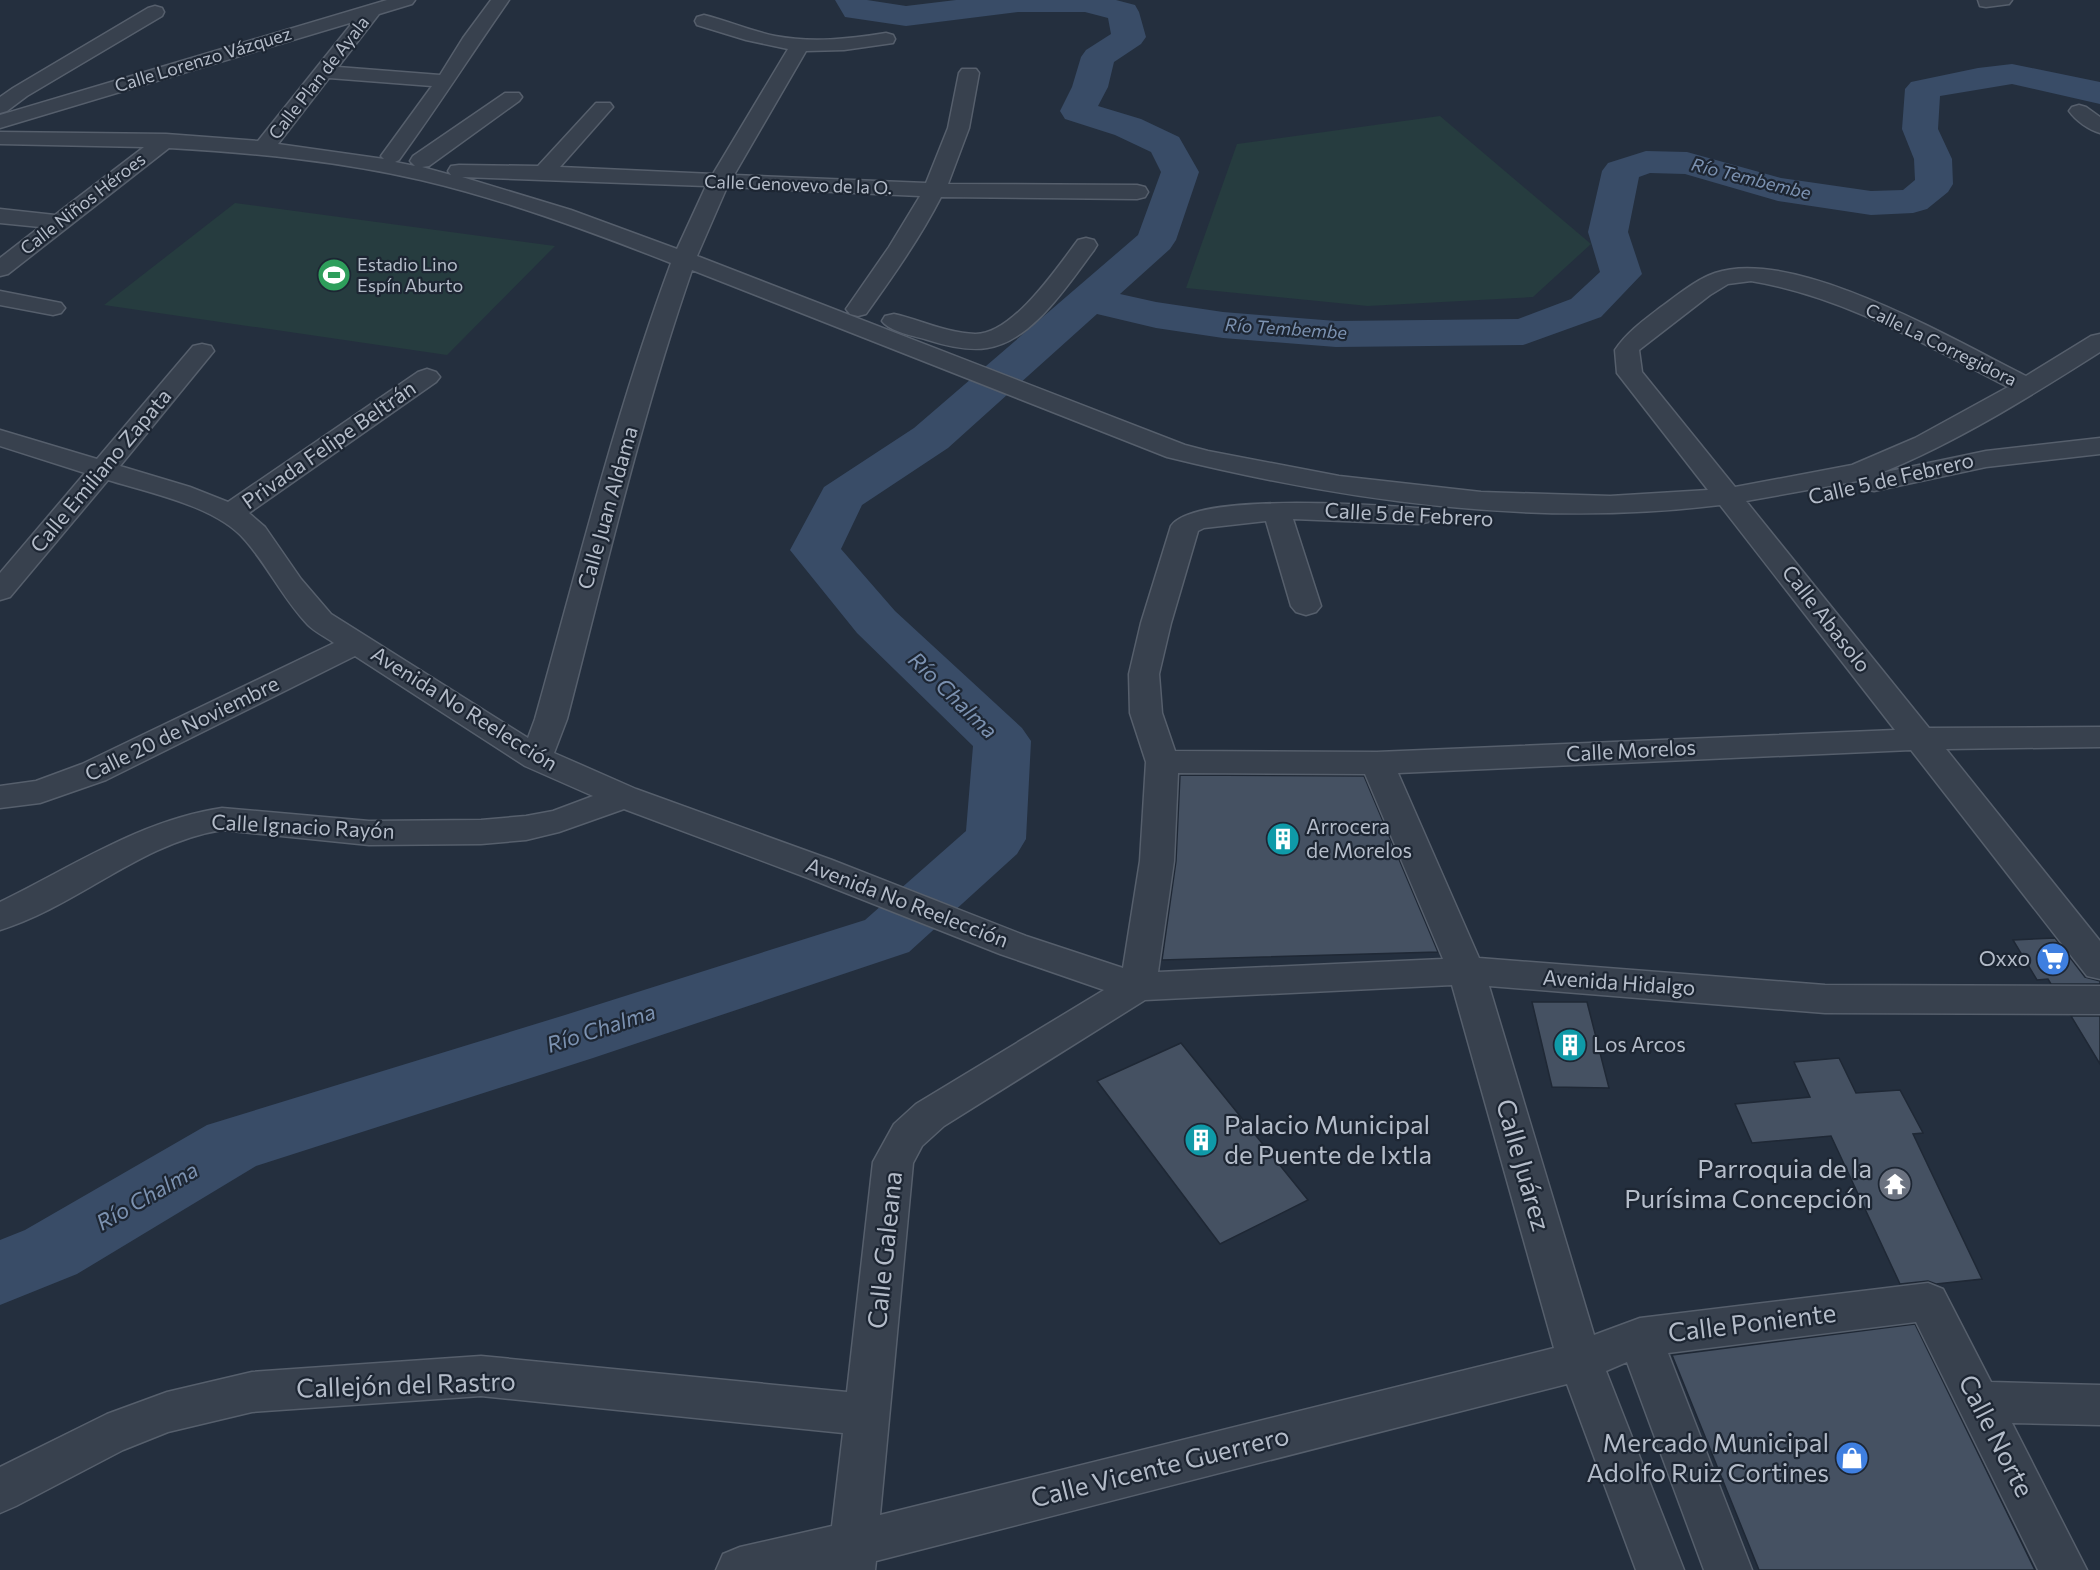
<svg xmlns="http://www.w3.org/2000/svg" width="2100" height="1570" font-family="Commissioner,sans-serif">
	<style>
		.green { fill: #263c3f }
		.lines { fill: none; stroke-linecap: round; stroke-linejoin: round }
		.river { fill: #394c67; fill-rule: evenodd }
		.building { fill: #455162; stroke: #1f2835; stroke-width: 1.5 }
		.minor-casing { stroke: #565f6c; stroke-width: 3 }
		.minor { fill: #38414e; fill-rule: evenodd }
		.labels { text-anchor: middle; stroke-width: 4.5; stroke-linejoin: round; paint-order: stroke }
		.far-street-label { font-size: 18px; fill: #b4bcc9; stroke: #1d2633 }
		.far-water-label { font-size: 18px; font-style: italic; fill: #7c92b1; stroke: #1d2633 }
		.far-poi-label { font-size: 18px; fill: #b4bcc9; stroke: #1d2633; text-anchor: start }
		.street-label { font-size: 21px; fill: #b4bcc9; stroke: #1d2633 }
		.poi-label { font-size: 21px; fill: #b4bcc9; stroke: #1d2633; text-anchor: start }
		.water-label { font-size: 22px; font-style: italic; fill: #7c92b1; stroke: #1d2633 }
		.near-poi-label { font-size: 26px; fill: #b4bcc9; stroke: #1d2633; text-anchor: end }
		.near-street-label { font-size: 26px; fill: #b4bcc9; stroke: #1d2633 }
	</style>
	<rect width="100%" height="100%" fill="#242f3e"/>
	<g class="green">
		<polygon points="1440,116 1591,244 1533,297 1368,306 1186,288 1237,144"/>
		<polygon points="235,203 555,246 447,355 104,305"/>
	</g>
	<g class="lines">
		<polygon class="river" points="835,0 867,0 906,6 956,0 1116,0 1135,5 1139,12 1146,37 1141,44 1114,62 1108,87 1098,106 1141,119 1179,137 1199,172 1176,240 1170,249 1120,294 1156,302 1223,312 1336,321 1518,319 1571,299 1600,272 1588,232 1602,171 1608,163 1646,151 1687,152 1781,178 1871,191 1903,190 1915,180 1914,159 1902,129 1905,89 1911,82 1978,68 2012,64 2100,82 2100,104 2012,84 1940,96 1938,129 1952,159 1953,184 1948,192 1927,209 1913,213 1871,215 1778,201 1685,174 1650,173 1639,177 1628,232 1642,274 1601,317 1523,345 1336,347 1223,338 1156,328 1097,314 948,448 862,505 841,549 895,611 1022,728 1031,741 1026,839 1017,854 909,952 593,1058 256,1166 77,1274 0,1305 0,1240 25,1230 207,1125 565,1015 865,920 966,831 973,746 857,633 790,550 824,487 914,428 1138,235 1161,172 1151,152 1115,135 1065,119 1060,111 1072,87 1081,57 1086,50 1111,34 1108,18 1085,12 1018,12 906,26 845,17"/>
	</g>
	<g class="building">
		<polygon points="1180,775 1364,776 1438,952 1162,960 1176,861"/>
		<polygon points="2055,938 2085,977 2100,981 2100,984 2051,984 2048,979 2037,980 2013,940"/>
		<polygon points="1532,1002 1587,1002 1609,1088 1552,1087"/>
		<polygon points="2071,1016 2100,1016 2100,1064"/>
		<polygon points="1181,1043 1308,1200 1220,1244 1097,1081"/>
		<polygon points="1839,1058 1856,1093 1900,1090 1923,1133 1913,1134 1982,1279 1936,1284 1928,1281 1900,1284 1831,1136 1752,1143 1735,1104 1810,1097 1794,1062"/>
		<polygon points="1915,1324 2035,1570 1759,1570 1672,1355"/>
	</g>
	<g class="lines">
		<defs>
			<g id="minor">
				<path d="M387 0H415L412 4 379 14 338 67 440 75 463 38 491 0H509C472 53 437 108 399 160L395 162 415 166 410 161 413 156 505 93H519L522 97 519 101 429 166 422 167 451 175 448 171 451 166 459 165 538 166 596 103H610L613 107 560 167 713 174 788 49 746 40 697 25 695 21 697 17 704 15C728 21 751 31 775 36 812 43 849 39 886 33L893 35 895 39 893 43 844 50 806 51 734 175 926 183 948 128 959 73 962 69H976L979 73 969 128 948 184 1137 185 1145 187 1148 192 1145 197 1137 199 941 197C920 238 893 276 866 314L858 316 850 314 846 309 889 247 920 196 727 187 697 256 1185 445 1208 451 1339 476 1481 492 1610 496 1708 490 1617 373 1615 350C1627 332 1644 320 1661 307 1678 295 1695 280 1715 273 1794 246 1954 340 2026 376L2091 336 2100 334V352C2029 397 1959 441 1881 473L1986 451 2100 438V454L1986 467 1874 491 1864 489 1860 483 1863 480 1746 501 1929 728 2100 727V747L1946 749 2100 941V979L2087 976 1911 750 1398 773 1479 958 1825 985 2100 986V1014L1825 1013 1489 986 1594 1335 1640 1318 1928 1283 1943 1289 1991 1382 2100 1385V1425L2012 1423 2087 1570H2038L1916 1322 1668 1353 1752 1570H1704L1627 1362 1606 1371 1684 1570H1636L1567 1384 876 1561 875 1570H716L723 1554 740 1547 832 1526 843 1433 481 1396 252 1412 168 1432 123 1450 16 1506 0 1513V1467L107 1414 167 1392 252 1372 481 1356 847 1392 873 1162 894 1124 916 1104 1104 990 1000 954 808 878 624 809 559 832 526 840 481 844 369 845 222 830C140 843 78 906 0 930V902C72 867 141 820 222 808L369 821 481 820 526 816 553 811 593 796 525 766 355 656 106 780 40 803 0 808V786L36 781 82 764 334 643C326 637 315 632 308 625 283 599 268 566 245 540 216 506 150 493 108 480L10 597 0 600V573L85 473 0 446V430L97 459 193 346 202 344 211 346 214 351 120 466 190 487 228 502 418 372 427 369 436 372 440 377 436 382 249 513 265 527 301 579 331 614 528 738 535 719C578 566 616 411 671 263 589 231 506 200 421 180 338 161 254 153 169 148L8 274 0 276V258L40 227 0 223V209L55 215 144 147 0 144V132L166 134 258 141 353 22 0 128V115ZM329 78 432 86 381 156 384 159 278 144ZM462 177 706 186 677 249 571 210ZM692 270 1167 457C1346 501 1535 528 1720 505L1895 730 1377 752 1175 751 1162 713 1159 674 1171 623 1198 531 1204 528 1266 521 1291 606 1296 612 1306 615 1316 612 1321 606 1293 519 1418 524 1428 522 1432 516 1428 510 1418 508C1375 505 1194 492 1171 526L1141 623 1129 674 1130 713 1146 762 1140 861 1123 968 1026 936 832 860 636 789 554 753 567 719C606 569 641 417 692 270ZM1751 281C1843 296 1926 345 2008 387L1915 438 1852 465 1735 487 1642 372 1639 350 1710 295 1728 284ZM1178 773 1365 774 1443 959 1158 972 1174 861ZM1452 985 1554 1348 880 1515 913 1163 922 1146 944 1126 1145 1000Z"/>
				<polygon points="1978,0 2012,0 2009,4 1986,7 1980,6"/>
				<polygon points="155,6 162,8 164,12 162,16 27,96 7,111 0,113 0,97 13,88 148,8"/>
				<path d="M2079 105 2086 107 2100 117V133C2089 130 2076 121 2069 111L2072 107Z"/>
				<path d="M1086 238 1094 240 1097 245 1094 250C1069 283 1032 342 987 348 968 351 947 346 928 340 915 336 890 332 882 321L885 316 894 314C921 320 946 333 975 334 1012 335 1057 268 1078 240Z"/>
				<polygon points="0,291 61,303 65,308 61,313 53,315 0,305"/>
			</g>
		</defs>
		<use href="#minor" class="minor-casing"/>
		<use href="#minor" class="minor"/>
	</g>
	<defs>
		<symbol id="stadium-disc" viewBox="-11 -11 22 22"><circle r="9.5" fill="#2e9e5b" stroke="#1d2633"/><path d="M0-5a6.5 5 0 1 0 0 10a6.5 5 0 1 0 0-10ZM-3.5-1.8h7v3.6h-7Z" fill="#fff"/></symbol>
		<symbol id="building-disc" viewBox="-11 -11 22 22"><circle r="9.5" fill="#0f9aa8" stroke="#1d2633"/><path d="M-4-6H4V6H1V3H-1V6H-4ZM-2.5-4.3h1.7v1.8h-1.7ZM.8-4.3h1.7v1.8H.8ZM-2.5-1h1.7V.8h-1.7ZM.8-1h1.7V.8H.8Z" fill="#fff"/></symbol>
		<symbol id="supermarket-disc" viewBox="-11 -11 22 22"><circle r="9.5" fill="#3f7fe0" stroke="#1d2633"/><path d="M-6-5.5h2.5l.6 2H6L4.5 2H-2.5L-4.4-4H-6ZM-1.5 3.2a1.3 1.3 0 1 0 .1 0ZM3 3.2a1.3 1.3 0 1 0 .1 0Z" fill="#fff"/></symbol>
		<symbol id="temple-disc" viewBox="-11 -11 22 22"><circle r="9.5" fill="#6b7280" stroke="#1d2633"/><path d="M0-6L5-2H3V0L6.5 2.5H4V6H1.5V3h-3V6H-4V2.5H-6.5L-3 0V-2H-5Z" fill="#fff"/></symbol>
		<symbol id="shop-disc" viewBox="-11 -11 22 22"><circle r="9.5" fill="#3f7fe0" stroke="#1d2633"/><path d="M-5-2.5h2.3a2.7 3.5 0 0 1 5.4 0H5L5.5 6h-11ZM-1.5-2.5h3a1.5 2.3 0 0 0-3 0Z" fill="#fff"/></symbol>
	</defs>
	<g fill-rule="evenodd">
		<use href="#stadium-disc" x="315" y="256" width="38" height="38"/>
		<use href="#building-disc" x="1264" y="820" width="38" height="38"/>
		<use href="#supermarket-disc" x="2034" y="940" width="38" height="38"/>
		<use href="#building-disc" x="1551" y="1026" width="38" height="38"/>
		<use href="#building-disc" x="1182" y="1121" width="38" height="38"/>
		<use href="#temple-disc" x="1876" y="1165" width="38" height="38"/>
		<use href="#shop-disc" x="1833" y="1439" width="38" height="38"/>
	</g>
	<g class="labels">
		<g class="far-street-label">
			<text transform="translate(203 60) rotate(-17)" y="6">Calle Lorenzo Vázquez</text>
			<text transform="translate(319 78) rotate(-52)" y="6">Calle Plan de Ayala</text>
			<text transform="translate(798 185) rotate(2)" y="6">Calle Genovevo de la O.</text>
			<text transform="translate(83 204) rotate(-38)" y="6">Calle Niños Héroes</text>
			<text transform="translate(1941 345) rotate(26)" y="6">Calle La Corregidora</text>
		</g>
		<g class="far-water-label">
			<text transform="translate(1751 179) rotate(14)" y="6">Río Tembembe</text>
			<text transform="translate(1286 329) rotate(4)" y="6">Río Tembembe</text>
		</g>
		<g class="far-poi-label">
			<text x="357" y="271">Estadio Lino<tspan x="357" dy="21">Espín Aburto</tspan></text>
		</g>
		<g class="street-label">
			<text transform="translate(329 445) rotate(-35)" y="7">Privada Felipe Beltrán</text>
			<text transform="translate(101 471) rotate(-50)" y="7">Calle Emiliano Zapata</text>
			<text transform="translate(1891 479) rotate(-13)" y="7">Calle 5 de Febrero</text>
			<text transform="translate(608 508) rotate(-74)" y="7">Calle Juan Aldama</text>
			<text transform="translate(1409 515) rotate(3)" y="7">Calle 5 de Febrero</text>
			<text transform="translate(1826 619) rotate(52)" y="7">Calle Abasolo</text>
			<text transform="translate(464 709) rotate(32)" y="7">Avenida No Reelección</text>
			<text transform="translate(182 729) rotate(-26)" y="7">Calle 20 de Noviembre</text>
			<text transform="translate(1631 751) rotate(-3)" y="7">Calle Morelos</text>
			<text transform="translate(303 827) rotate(3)" y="7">Calle Ignacio Rayón</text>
			<text transform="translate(907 903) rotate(21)" y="7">Avenida No Reelección</text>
			<text transform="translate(1619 983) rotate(4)" y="7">Avenida Hidalgo</text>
		</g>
		<g class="poi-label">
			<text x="1306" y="834">Arrocera<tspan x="1306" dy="24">de Morelos</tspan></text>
			<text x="2030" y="966" text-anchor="end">Oxxo</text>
			<text x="1593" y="1052">Los Arcos</text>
		</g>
		<g class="water-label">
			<text transform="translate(953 695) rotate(44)" y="8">Río Chalma</text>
			<text transform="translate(601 1028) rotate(-18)" y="8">Río Chalma</text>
			<text transform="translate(147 1196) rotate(-30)" y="8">Río Chalma</text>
		</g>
		<g class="near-poi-label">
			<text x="1224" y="1134" text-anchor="start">Palacio Municipal<tspan x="1224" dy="30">de Puente de Ixtla</tspan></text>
			<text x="1872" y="1178">Parroquia de la<tspan x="1872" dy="30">Purísima Concepción</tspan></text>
			<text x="1829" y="1452">Mercado Municipal<tspan x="1829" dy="30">Adolfo Ruiz Cortines</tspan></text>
		</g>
		<g class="near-street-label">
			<text transform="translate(1523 1165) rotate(74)" y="9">Calle Juárez</text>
			<text transform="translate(885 1250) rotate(-84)" y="9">Calle Galeana</text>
			<text transform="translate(1752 1323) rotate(-7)" y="9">Calle Poniente</text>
			<text transform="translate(406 1385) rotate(-2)" y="9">Callejón del Rastro</text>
			<text transform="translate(1996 1436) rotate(63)" y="9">Calle Norte</text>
			<text transform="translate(1160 1467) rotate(-14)" y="9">Calle Vicente Guerrero</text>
		</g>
	</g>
</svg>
